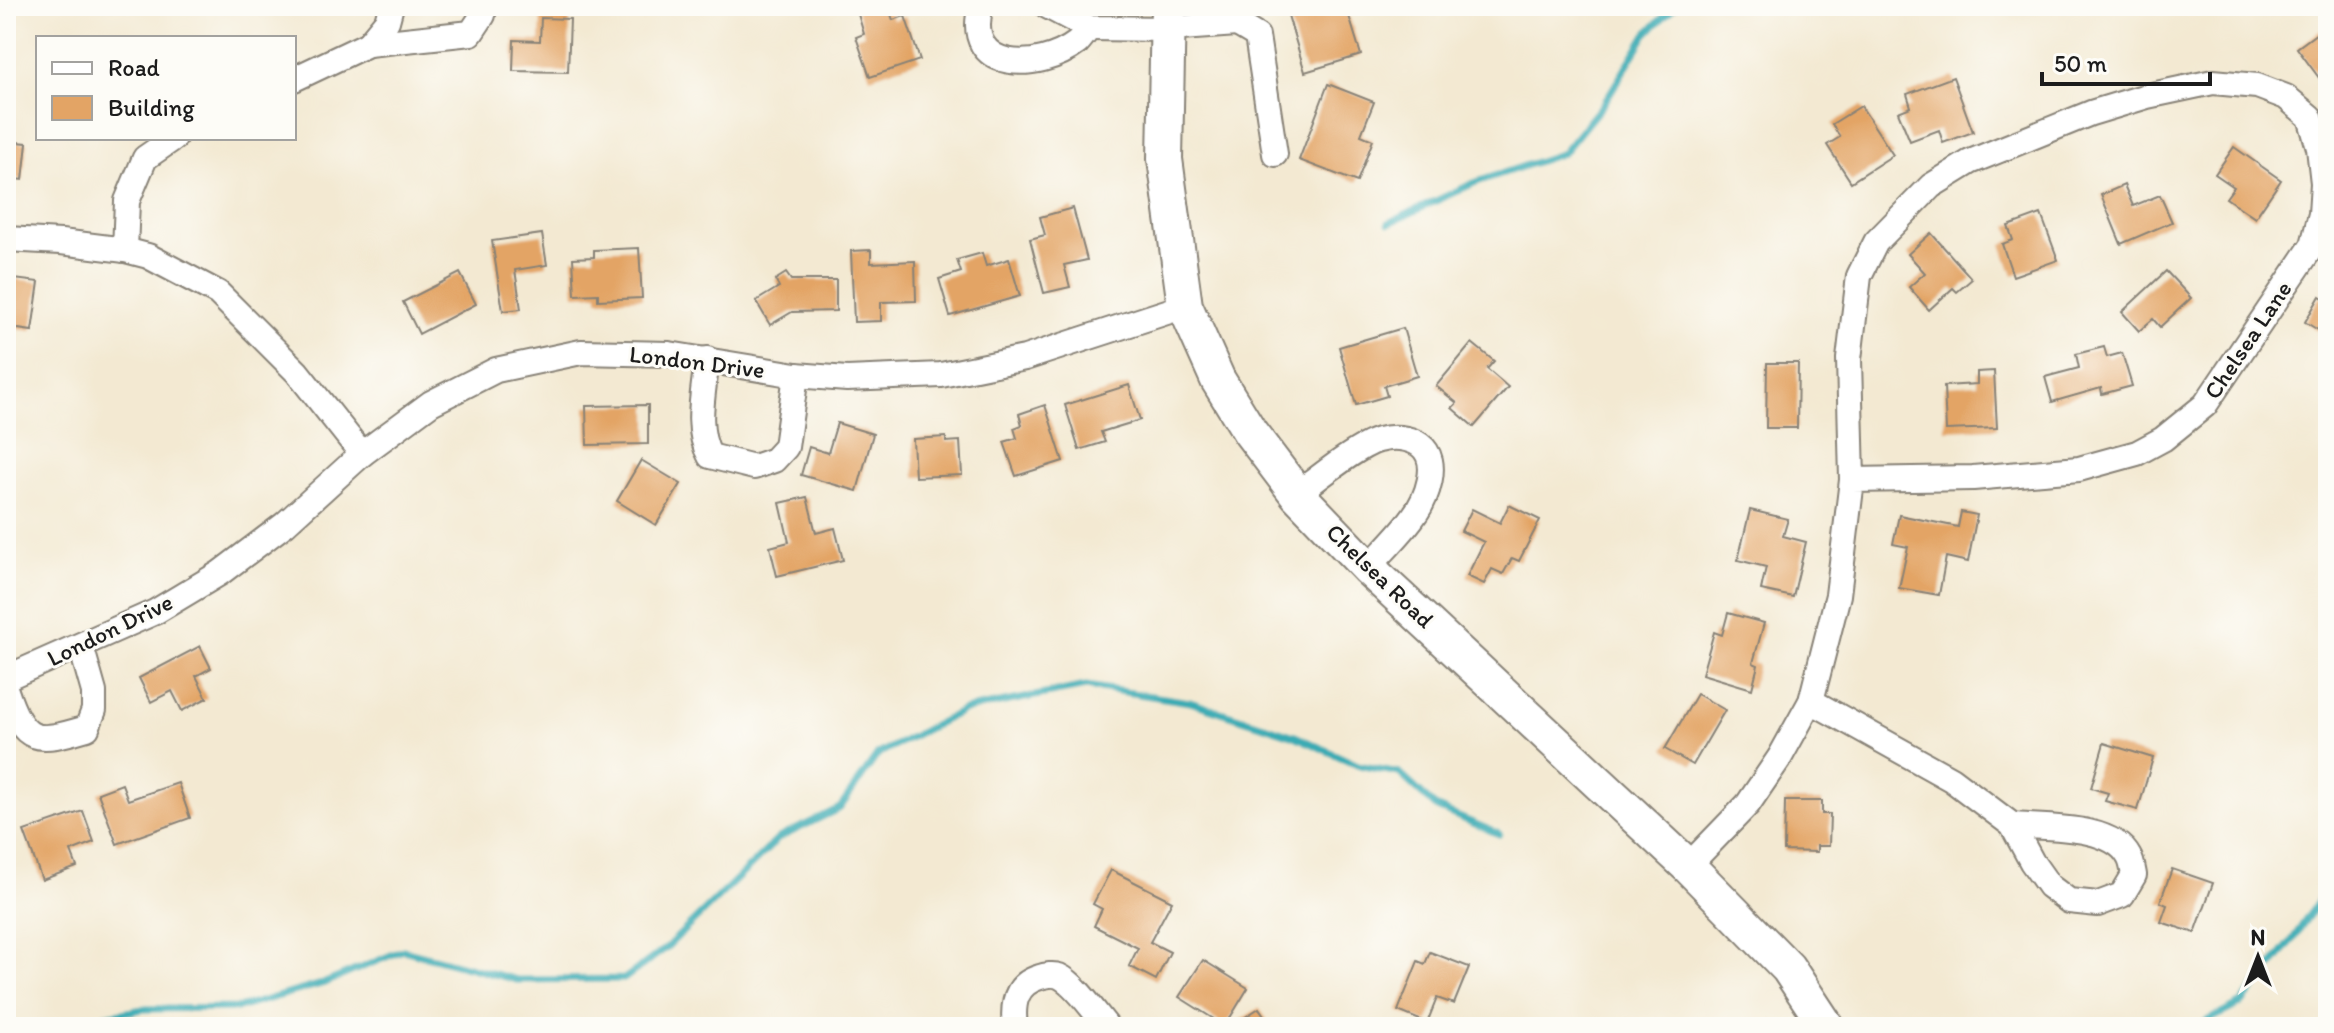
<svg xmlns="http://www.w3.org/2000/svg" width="2334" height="1033" font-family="Itim,sans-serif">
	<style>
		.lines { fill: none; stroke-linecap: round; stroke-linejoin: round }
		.stream { stroke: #3aabb4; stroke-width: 7 }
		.building { fill: #e3a465 }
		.street-casing { stroke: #888277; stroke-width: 28 }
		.secondary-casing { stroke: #888277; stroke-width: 38 }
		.street { stroke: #fff; stroke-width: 24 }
		.secondary { stroke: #fff; stroke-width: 34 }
		.labels { text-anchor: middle; stroke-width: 6; stroke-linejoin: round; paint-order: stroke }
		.street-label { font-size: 24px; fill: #1c1c1c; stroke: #fdfcf7 }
	</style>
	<rect width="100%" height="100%" fill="#fdfcf7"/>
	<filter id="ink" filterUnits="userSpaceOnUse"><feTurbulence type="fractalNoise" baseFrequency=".0125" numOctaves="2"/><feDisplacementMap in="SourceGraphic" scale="16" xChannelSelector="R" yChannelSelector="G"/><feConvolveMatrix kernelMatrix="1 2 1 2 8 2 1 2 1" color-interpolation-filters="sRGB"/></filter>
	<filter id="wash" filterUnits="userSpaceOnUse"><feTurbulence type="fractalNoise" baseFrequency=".006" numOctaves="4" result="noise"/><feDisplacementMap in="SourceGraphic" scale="32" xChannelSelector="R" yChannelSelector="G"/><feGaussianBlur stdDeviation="1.8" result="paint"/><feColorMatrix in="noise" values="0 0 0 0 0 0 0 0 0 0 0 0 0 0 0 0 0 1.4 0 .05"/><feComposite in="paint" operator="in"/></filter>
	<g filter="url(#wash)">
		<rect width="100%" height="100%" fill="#f3e9d2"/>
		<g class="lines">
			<g class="stream">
				<polyline points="1389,223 1474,183 1563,153 1604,103 1646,34 1675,6"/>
				<polyline points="46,1027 143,1009 238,1008 325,983 403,950 517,980 624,979 666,948 779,838 840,808 878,754 964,710 1086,686 1190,702 1295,736 1358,765 1399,773 1437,808 1499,834"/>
				<polyline points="2196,1027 2242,1003 2291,942 2328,887"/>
			</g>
		</g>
		<g id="blocks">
			<g class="building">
				<polygon points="872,6 888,6 893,20 905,16 920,60 870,77 856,37 864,34 857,11"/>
				<polygon points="1298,6 1346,6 1361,55 1305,72 1287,12 1299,9"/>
				<polygon points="541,18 570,19 568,72 513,71 514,40 540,41"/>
				<polygon points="2328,25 2328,90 2297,48"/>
				<polygon points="1953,77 1973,132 1943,143 1939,130 1910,141 1898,112 1911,107 1907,94"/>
				<polygon points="1328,84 1374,102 1361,135 1373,140 1357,182 1299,160"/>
				<polygon points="1861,106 1893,155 1851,182 1827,145 1840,137 1832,124"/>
				<polygon points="6,141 27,143 23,180 6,178"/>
				<polygon points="2234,147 2281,180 2255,218 2226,198 2234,187 2215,174"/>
				<polygon points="2124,185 2133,206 2160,195 2172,222 2121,244 2101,195"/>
				<polygon points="1073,208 1087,260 1064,265 1070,287 1044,293 1030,239 1045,235 1040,217"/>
				<polygon points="2041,214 2058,260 2013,276 2002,244 2013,240 2008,226"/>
				<polygon points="1931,233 1972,279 1957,292 1953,288 1929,310 1909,287 1925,273 1908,254"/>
				<polygon points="542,234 547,265 515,270 521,309 503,311 492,241"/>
				<polygon points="639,248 642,298 598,300 598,294 575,295 573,258 594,257 594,250"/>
				<polygon points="871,250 871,263 915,261 916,301 881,302 881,321 854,322 851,251"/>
				<polygon points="982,253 986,266 1009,259 1020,296 950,316 939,279 961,272 957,260"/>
				<polygon points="2166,271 2191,298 2160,327 2153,319 2139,331 2122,312"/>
				<polygon points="460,273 476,304 419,334 403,302"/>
				<polygon points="786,273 791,280 836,280 836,311 792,312 770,325 756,301 779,287 775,280"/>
				<polygon points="6,278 39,282 32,331 11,328 9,341 6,341"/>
				<polygon points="2320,296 2328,301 2328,336 2305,322"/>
				<polygon points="1403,328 1417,376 1384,386 1387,396 1356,405 1339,347"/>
				<polygon points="1472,343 1494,361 1487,369 1508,387 1474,427 1452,408 1457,403 1436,386"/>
				<polygon points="2104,347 2107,357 2122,353 2132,386 2102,394 2101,388 2052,402 2045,377 2079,368 2076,354"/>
				<polygon points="1767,363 1798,363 1797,428 1766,428"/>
				<polygon points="1994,371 1997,428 1946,430 1944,386 1977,384 1977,372"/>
				<polygon points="1129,385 1140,420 1101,432 1105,442 1079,450 1065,405"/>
				<polygon points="648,405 648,444 587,445 586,406"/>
				<polygon points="1045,405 1063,461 1016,476 1004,442 1017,438 1014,428 1022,425 1019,414"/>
				<polygon points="837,423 873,434 857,491 801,475 809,447 828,453"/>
				<polygon points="946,437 946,442 960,441 962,475 915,477 913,439"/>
				<polygon points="641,460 681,484 656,525 617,501"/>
				<polygon points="807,497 816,533 835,528 843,560 777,576 770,547 789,542 780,503"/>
				<polygon points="1509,505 1540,520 1519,561 1512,558 1503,574 1492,569 1484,584 1467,576 1484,542 1461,531 1472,509 1500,523"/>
				<polygon points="1750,510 1788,519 1783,536 1806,542 1793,597 1761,590 1766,567 1738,560"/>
				<polygon points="1961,512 1977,515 1968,562 1946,557 1939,595 1899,588 1908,547 1893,544 1899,515 1958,527"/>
				<polygon points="1728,613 1764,623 1753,663 1758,665 1752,689 1702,674 1714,632 1722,635"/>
				<polygon points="200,646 211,668 196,676 207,698 182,711 172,691 151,702 139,678"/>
				<polygon points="1697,694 1725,710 1693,765 1665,749"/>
				<polygon points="2104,743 2153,758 2138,810 2105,801 2108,793 2091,788"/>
				<polygon points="178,783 190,818 117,844 98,793 122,784 128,800"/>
				<polygon points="1785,801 1822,801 1822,814 1830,814 1829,846 1817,846 1817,852 1784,851"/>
				<polygon points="83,811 94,842 71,851 77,867 42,880 24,831"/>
				<polygon points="2172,869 2213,883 2195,933 2161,922 2167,905 2160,902"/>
				<polygon points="1111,870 1172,901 1150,942 1170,952 1156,980 1129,966 1138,948 1094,926 1102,909 1093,904"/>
				<polygon points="1430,952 1469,967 1454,1004 1437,998 1427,1023 1398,1011 1418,961 1425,964"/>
				<polygon points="1203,960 1248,988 1225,1026 1179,997"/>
				<polygon points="1259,1008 1272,1027 1230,1027"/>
			</g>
		</g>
	</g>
	<g filter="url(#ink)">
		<use href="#blocks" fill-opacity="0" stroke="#888277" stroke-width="2"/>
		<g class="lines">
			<defs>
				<g id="street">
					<path d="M981 6C962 73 1039 72 1077 43 1081 39 1085 33 1089 28"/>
					<polyline points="1047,6 1089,28 1167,29 1237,24"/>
					<polyline points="1237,24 1257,36 1275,154"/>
					<polyline points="368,44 387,21 391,6"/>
					<polyline points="294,79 368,44 471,33 483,15 484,6"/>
					<polyline points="6,239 61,242 125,250 148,256 218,293 297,372 362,454"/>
					<polyline points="125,250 127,201 145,158 174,138"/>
					<path d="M707 359C704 391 694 428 710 456L754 467 774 460 786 447 796 375"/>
					<path d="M1297 494C1317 479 1357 446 1379 440 1392 436 1409 437 1420 445 1442 461 1426 500 1413 517 1400 535 1383 551 1368 568"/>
					<polyline points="6,678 155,612 220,573 285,524 362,454 431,403 496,370 581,352 669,354 796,375 847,379 941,375 1025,358 1185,306"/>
					<path d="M6 691C24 745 36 743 87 728L94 710V692L81 646"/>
					<path d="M1811 701 1951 779 2012 825 2032 862 2049 886 2069 901 2098 904 2122 895 2134 875C2133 870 2132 862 2129 857 2112 824 2044 828 2012 825"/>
					<polyline points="1688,866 1748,804 1780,757 1811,701 1838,595 1852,480 1849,359 1859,276 1876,242 1931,186 1970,162 2091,113 2147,96 2213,82 2257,86 2286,97 2310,117 2319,148 2323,183 2321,214 2313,245 2205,405 2163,439 2137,453 2079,469 1973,478 1852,480"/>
					<path d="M1015 1027C1012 1004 1015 984 1040 977 1045 975 1054 974 1059 976 1075 983 1096 1014 1107 1027"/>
				</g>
				<polyline id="secondary" points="1168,6 1165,159 1185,306 1218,380 1250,432 1297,494 1368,568 1688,866 1788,968 1827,1027"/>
			</defs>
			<use href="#street" class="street-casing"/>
			<use href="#secondary" class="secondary-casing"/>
			<use href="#street" class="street"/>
			<use href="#secondary" class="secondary"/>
		</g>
	</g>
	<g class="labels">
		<g class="street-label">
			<text transform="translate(2248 340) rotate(-56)" y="8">Chelsea Lane</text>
			<text transform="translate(697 362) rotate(7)" y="8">London Drive</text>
			<text transform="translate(1380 576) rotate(44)" y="8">Chelsea Road</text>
			<text transform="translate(110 630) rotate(-26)" y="8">London Drive</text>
		</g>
	</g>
	<rect width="2334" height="1033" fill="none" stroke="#fdfcf7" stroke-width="32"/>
	<rect x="36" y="36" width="260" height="104" fill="#fdfcf7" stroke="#a3a29f" stroke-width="2"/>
	<rect x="52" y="62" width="40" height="12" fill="#ffffff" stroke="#a3a29f" stroke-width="2"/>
	<text x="108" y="76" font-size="24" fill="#1c1c1c">Road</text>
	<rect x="52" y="96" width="40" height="24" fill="#e3a465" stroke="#a3a29f" stroke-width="2"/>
	<text x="108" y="116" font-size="24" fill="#1c1c1c">Building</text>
	<g transform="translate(2258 957)" stroke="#fdfcf7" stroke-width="6" paint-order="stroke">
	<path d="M0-6L14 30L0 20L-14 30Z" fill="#1c1c1c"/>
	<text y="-12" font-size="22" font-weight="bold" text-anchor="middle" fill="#1c1c1c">N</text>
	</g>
	<path d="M2042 72v12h168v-12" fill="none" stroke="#1c1c1c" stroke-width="4"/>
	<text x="2054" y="72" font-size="24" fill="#1c1c1c" stroke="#fdfcf7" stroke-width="6" paint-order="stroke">50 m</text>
</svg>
